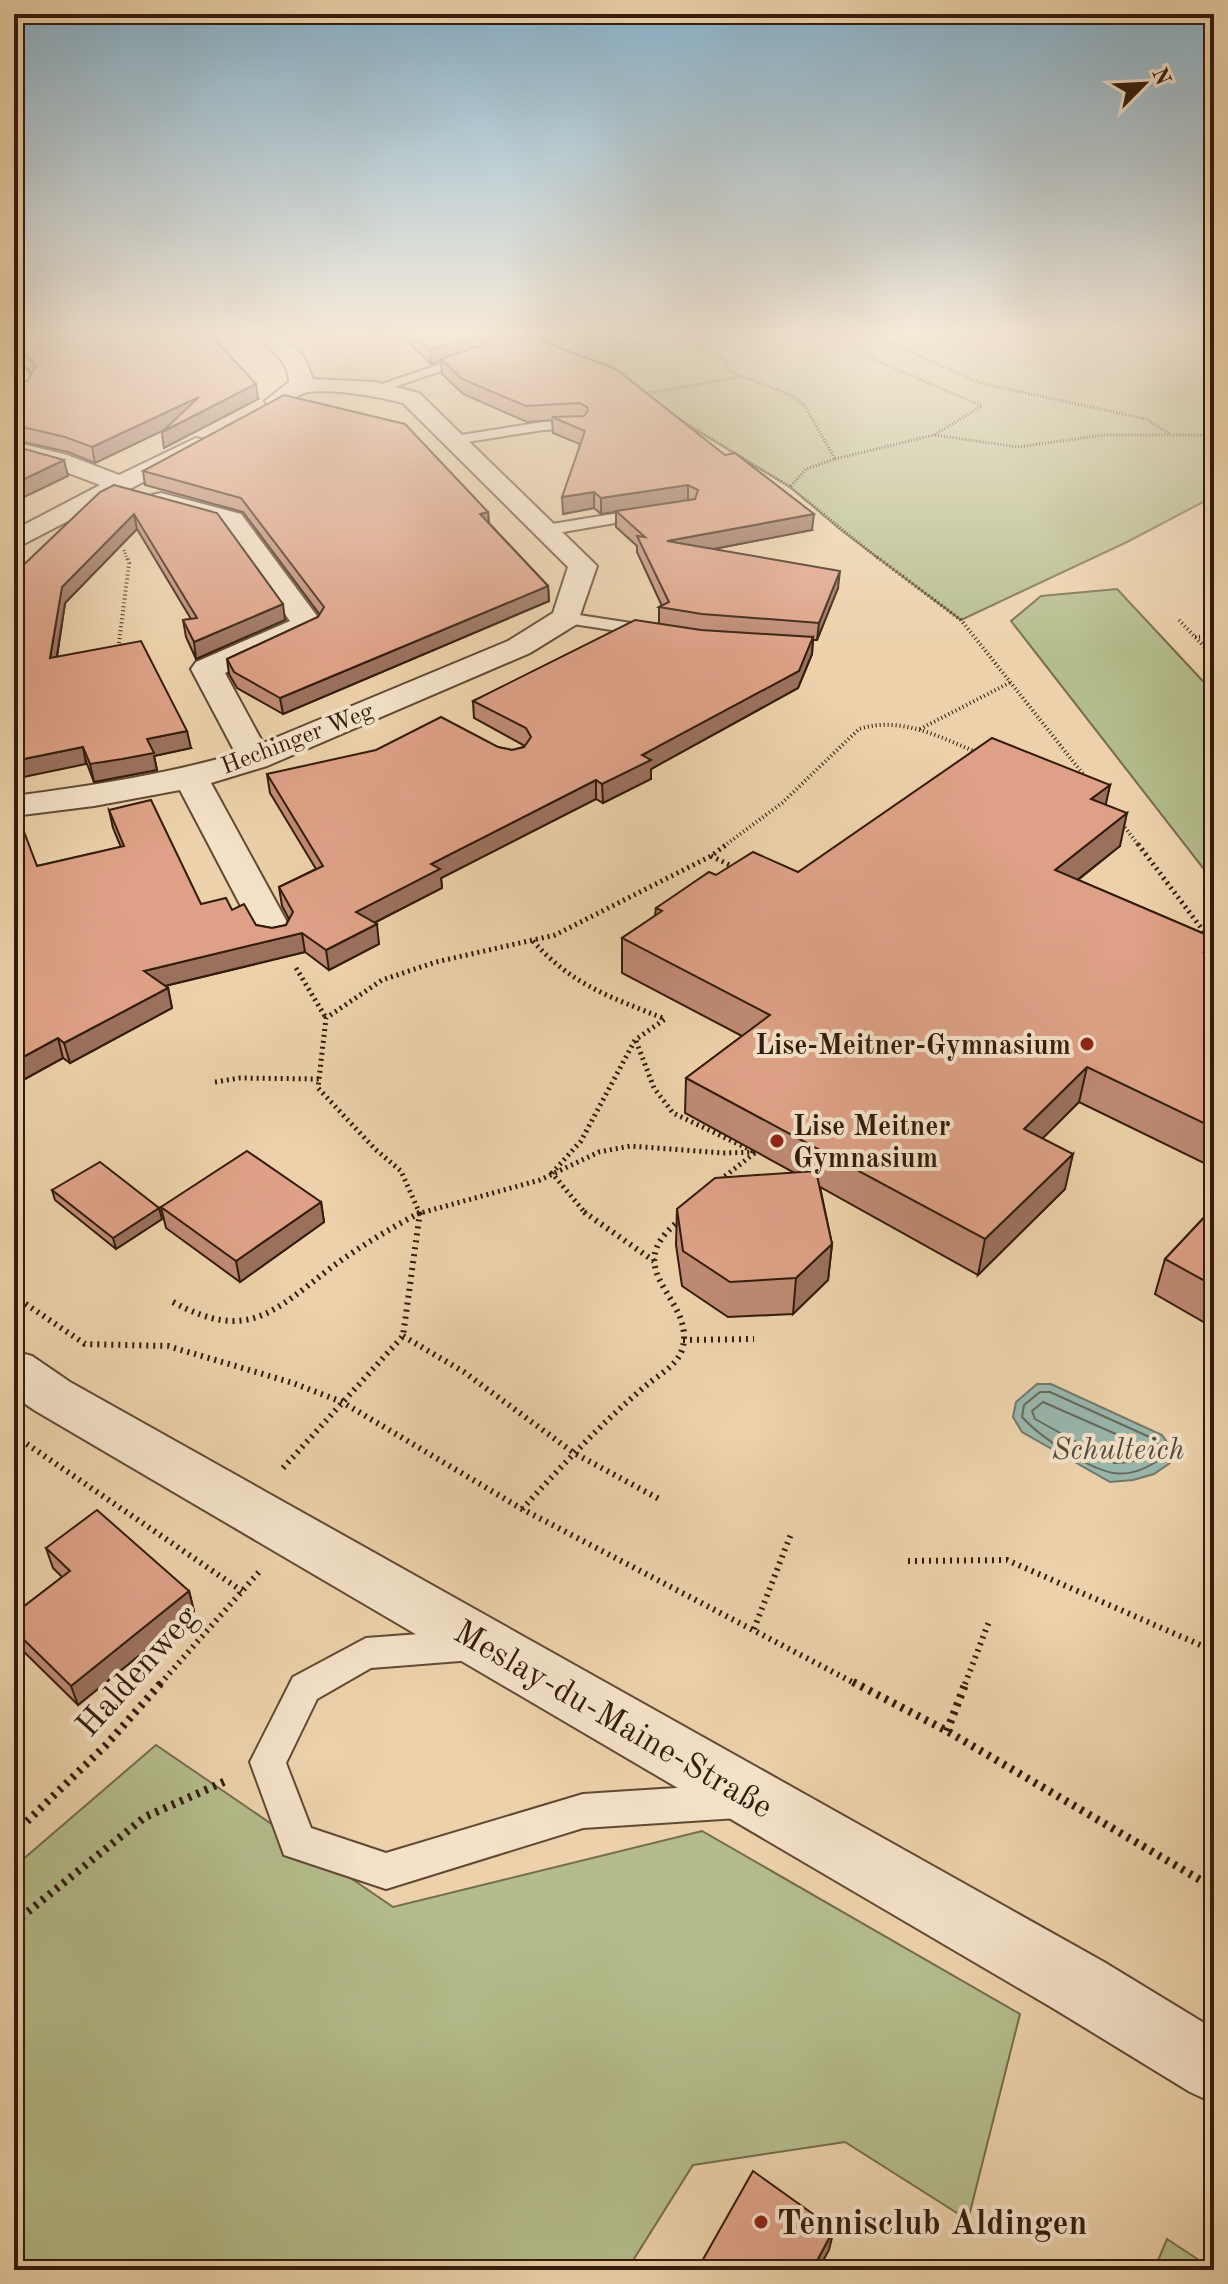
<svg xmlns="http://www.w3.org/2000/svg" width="1228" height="2284" font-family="'Old Standard TT',serif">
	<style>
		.green { fill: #b4bc8b; stroke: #746c4c; stroke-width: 2 }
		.water { fill: #99b7ad; stroke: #70796d; stroke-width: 2 }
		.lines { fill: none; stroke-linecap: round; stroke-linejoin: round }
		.shore { stroke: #666a5c; stroke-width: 2 }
		.lane-casing { stroke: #614934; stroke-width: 4 }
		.street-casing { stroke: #614934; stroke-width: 4 }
		.path-far4 { stroke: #331c0c; stroke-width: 3; stroke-dasharray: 1 2; stroke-linecap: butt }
		.path-far3 { stroke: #331c0c; stroke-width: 4; stroke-dasharray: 1 3; stroke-linecap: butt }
		.path-far2 { stroke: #331c0c; stroke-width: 5; stroke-dasharray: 2 4; stroke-linecap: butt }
		.path-far1 { stroke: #331c0c; stroke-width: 6; stroke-dasharray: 2 5; stroke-linecap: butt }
		.path { stroke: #331c0c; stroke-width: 8; stroke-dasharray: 3 6; stroke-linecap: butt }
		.lane { fill: #f3e1c8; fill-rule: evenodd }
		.street { fill: #f3e1c8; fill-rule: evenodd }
		.wall { fill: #bf8a74; stroke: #331c0c; stroke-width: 2 }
		.shaded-wall { fill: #9b715e; stroke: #331c0c; stroke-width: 2 }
		.building { fill: #dea187; stroke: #331c0c; stroke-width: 2 }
		.poi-dot { fill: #8f2418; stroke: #f3e1c8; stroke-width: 3 }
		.labels { text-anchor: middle; stroke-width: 8; stroke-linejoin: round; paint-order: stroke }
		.far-street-label { font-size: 24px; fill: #331c0c; stroke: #f3e1c8 }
		.poi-label { font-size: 28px; font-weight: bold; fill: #331c0c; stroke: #f3e1c8; text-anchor: end }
		.water-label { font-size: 30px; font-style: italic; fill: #524a3c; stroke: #f3e1c8 }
		.near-street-label { font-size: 34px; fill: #331c0c; stroke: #f3e1c8 }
		.near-poi-label { font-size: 34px; font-weight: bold; fill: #331c0c; stroke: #f3e1c8; text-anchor: start }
	</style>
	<rect width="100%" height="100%" fill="#ecd1aa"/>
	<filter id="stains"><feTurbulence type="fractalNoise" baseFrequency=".0025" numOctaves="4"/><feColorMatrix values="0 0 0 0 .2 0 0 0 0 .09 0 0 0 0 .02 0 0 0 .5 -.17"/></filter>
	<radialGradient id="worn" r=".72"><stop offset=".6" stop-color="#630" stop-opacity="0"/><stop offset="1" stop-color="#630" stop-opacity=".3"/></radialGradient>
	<g class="green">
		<polygon points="536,333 1178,333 1193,341 1214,343 1214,501 1205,501 1127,542 961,620 842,531 790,487"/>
		<polygon points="1117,589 1214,693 1214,882 1011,621 1041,596"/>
		<polygon points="156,1745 393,1907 702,1831 1020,2014 968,2220 845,2142 693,2165 627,2270 14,2270 14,1867"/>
		<polygon points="1167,2239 1214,2270 1154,2270"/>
	</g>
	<polygon class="water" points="1037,1384 1051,1384 1162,1435 1171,1448 1170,1463 1154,1474 1133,1480 1110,1482 1022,1432 1013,1417 1016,1402"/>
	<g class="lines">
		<g class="shore">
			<path d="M1040 1392H1050L1156 1440 1163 1450 1162 1458C1149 1467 1131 1476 1114 1473 1088 1469 1040 1437 1022 1417L1024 1405Z"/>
			<polygon points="1043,1402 1150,1449 1151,1454 1130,1462 1114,1463 1035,1419 1032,1411"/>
		</g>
		<defs>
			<g id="lane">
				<polygon points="469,354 481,357 380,392 368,389"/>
				<polygon points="579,421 586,425 584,428 543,430 455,444 448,440 455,436 543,422"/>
				<polygon points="649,508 657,513 655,516 546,535 538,530 546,525"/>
				<polygon points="566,613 657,627 666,632 657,637 560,622 557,618"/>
				<polygon points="473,1630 485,1634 490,1645 485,1656 473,1660 371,1668 317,1699 286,1763 311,1828 386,1853 583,1794 738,1784 751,1789 756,1801 751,1813 738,1818 583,1828 386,1889 284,1855 250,1762 293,1677 366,1638"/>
			</g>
			<g id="street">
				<path d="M256 333H280L304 357 313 379 375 382 419 393 597 566 577 624 530 653 267 766 211 783 293 933 288 941 274 944 260 941 255 933 180 790 94 806 14 816V796C89 786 163 775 236 754L191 669 196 662 290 621 221 526 152 507 148 501 152 495 161 493 241 514 323 624 319 630 225 673 263 743 508 641 553 613 568 567 403 403C376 396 336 389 308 392 292 395 287 411 269 406L265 401 289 382C289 359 269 350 256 333Z"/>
				<polygon points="14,365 22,367 36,381 29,393 14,398"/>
				<polygon points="196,438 205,440 208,445 205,450 14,549 14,530 100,485 50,466 14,458 14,442 67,455 119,475"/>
				<polygon points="14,1351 32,1356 70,1382 1104,1962 1214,2029 1214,2103 1190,2092 1056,2010 34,1410 14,1396"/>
			</g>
		</defs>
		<use href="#lane" class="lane-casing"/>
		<use href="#street" class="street-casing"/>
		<g class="path-far4">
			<polyline points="536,333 564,350"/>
			<polyline points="681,333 726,361 729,371 793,396 805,406 835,459 806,469 790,487"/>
			<polyline points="869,333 980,383 1146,419 1170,434"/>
			<polyline points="1041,333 1064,333"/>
			<polyline points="643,394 740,377"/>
			<polyline points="676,417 790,487 879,559"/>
			<polyline points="935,435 1018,447 1104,435 1214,435"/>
			<polyline points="835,459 934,435 982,406 868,357 836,333"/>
			<polyline points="124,550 127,559"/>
		</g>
		<g class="path-far3">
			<polyline points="877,557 961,620 1087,779"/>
			<polyline points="1179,620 1214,657"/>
			<polyline points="1195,637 1214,636"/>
			<polyline points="118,651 129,563 127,557"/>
			<polyline points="920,729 1011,682"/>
			<polyline points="1120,821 1139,846"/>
			<path d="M724 846 782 803 859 729C900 716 938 736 976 752"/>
		</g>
		<g class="path-far2">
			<polyline points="1138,844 1214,945"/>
			<polyline points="711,856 736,868"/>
			<path d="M533 941C573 986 611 997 665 1019L635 1040 581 1141 552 1173 586 1214"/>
			<polyline points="296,968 326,1018"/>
			<polyline points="636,1041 654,1088 673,1113 753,1151"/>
			<polyline points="215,1082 240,1078 319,1079"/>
			<polyline points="720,1180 756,1152"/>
			<polyline points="417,1214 540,1180 599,1152 630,1146 723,1153 756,1152"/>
			<polyline points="420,1214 401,1171 375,1149 318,1088 326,1018 382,980 436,962 555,935 711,856 727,844"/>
		</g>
		<g class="path-far1">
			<polyline points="584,1212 654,1261"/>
			<polyline points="14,1296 85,1344 168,1346 293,1383 342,1402 522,1509 856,1684"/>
			<path d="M173 1302C248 1343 274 1311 332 1267 359 1247 391 1228 421 1212"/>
			<polyline points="403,1336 464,1372 574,1453 661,1500"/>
			<polyline points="683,1340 754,1339"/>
			<polyline points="21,1440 242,1591"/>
			<polyline points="283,1468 403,1336 420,1212"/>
			<path d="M522 1509C562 1466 602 1422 648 1384 659 1375 677 1365 682 1350 698 1298 614 1272 680 1220"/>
			<polyline points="908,1561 1007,1560 1214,1651"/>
			<polyline points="754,1629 791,1534"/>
			<polyline points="160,1684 259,1572"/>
			<polyline points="965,1684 990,1619"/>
		</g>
		<g class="path">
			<polyline points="853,1682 947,1731 1214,1888"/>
			<polyline points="947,1731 966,1682"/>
			<polyline points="14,1834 106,1745 162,1682"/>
			<polyline points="14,1923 145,1817 228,1780"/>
		</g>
		<use href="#lane" class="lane"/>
		<use href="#street" class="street"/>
	</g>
	<g class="wall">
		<polygon points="398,333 521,333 812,530 713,549 838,588 817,640 813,640 812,654 798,688 651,769 651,779 603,803 596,799 441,878 442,888 374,923 379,944 329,970 305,952 165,986 168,988 172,1008 70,1063 63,1058 14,1085 14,817 37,866 121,847 113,828 109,810 201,904 232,910 256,925 272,928 286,925 289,919 282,906 279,887 316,869 270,793 267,774 498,747 512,750 524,747 525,746 474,718 473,701 659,623 659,607 662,606 637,552 637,546 616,527 616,512 601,514 594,508 563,514 580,444 553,433 552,420 527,422 463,394 442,374 441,361 431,364"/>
		<polygon points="14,338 258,399 164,448 162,432 165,429 95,463 68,452 14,440 14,384 27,381 32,373 24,365 14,363"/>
		<polygon points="143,471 488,512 489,523 548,586 549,601 283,714 237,688 229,674 227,659 318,617 320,615 243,512 145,485"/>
		<polygon points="114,485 285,620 196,659 186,637 183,620 191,619 137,529 65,603 57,657 191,748 154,756 157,770 94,782 14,574"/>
		<polygon points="1110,785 1105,805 1120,846 1078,880 1214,938 1214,1168 1079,1102 1042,1138 1065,1189 978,1275 820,1187 832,1244 828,1280 793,1314 728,1317 682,1286 676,1245 677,1209 793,1172 685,1113 686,1078 742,1036 622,973 622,938 655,916 656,908 716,875 798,872"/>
		<polygon points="52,1190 159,1208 162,1219 116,1249 55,1200"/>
		<polygon points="1214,1198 1214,1317 1207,1324 1155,1294 1165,1259 1209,1212"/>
		<polygon points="321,1202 324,1222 240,1282 166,1228 161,1207"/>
		<polygon points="46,1548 189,1591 194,1611 78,1705 14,1642 14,1614 62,1577 53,1568"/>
	</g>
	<g class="shaded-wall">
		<polygon points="471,336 472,350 431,364 430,350"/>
		<polygon points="256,384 258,399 164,448 162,432"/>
		<polygon points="199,397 202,412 95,463 92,447"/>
		<polygon points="64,460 68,476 14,502 14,484"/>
		<polygon points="688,485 688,501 601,514 601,498"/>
		<polygon points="594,492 594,508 563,514 562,497"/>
		<polygon points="488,512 489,527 480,514"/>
		<polygon points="134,514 137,529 65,603 54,675 50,658 62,587"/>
		<polygon points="814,514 812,530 667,558 667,541"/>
		<polygon points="840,571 838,588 817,640 819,623"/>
		<polygon points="548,586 549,601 283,714 280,698"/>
		<polygon points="283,604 285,620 196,659 194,642"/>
		<polygon points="813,637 812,654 798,688 651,769 651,779 603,803 602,784"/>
		<polygon points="187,731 191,748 154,756 157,770 94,782 90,764 147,739"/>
		<polygon points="83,747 86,764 14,779 14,761"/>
		<polygon points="596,780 596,799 441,878 442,888 358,931 356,912 431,864"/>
		<polygon points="1110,785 1103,817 1091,799"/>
		<polygon points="1127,813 1120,846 1048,903 1055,870"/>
		<polygon points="377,924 379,944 329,970 326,950"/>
		<polygon points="302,933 305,952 148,990 144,971"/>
		<polygon points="1214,944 1214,954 1209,974 1204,952"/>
		<polygon points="168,988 172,1008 70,1063 64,1043"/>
		<polygon points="58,1038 63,1058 14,1085 14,1062"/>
		<polygon points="1087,1067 1079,1102 1017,1164 1024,1129"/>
		<polygon points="1073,1154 1065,1189 978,1275 985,1239"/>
		<polygon points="321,1202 324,1222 240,1282 236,1261"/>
		<polygon points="159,1208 162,1219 116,1249 113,1238"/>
		<polygon points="832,1244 828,1280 793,1314 796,1278"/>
		<polygon points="1214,1302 1214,1317 1207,1324"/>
		<polygon points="189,1591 194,1611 78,1705 71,1686"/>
		<polygon points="14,1762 22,1779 14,1786"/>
		<polygon points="834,2229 829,2250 818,2270 812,2270"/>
	</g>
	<g class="building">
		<polygon points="26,333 209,333 256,384 162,432 199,397 92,447 65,437 14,425 14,384 27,381 36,366 21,350 14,348 14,338"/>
		<polygon points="413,333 521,333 616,369 725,455 735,453 814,514 667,541 840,571 819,623 702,614 659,607 669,602 637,536 645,537 616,511 695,499 698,490 688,485 601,498 594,492 562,497 585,431 552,417 584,416 588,411 587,407 579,403 526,406 462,379 441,359 485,344 487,340 471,336 430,350"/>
		<polygon points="284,395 405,424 488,512 480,514 548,586 280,698 234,672 227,659 318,617 324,607 241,498 143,471"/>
		<polygon points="14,446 64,460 14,484"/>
		<polygon points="114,485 217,513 283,604 194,642 183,620 197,618 134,514 62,587 50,658 141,641 187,731 147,739 154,753 122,759 90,764 83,747 14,761 14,574 100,492"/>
		<polygon points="635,620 701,630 813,637 799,671 642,755 651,760 602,784 596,780 431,864 440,869 356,912 377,924 326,950 302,933 144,971 168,988 64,1043 58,1038 14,1062 14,817 18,816 37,866 124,846 109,810 151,800 201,904 226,898 232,910 244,904 256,925 272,928 286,925 293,912 279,887 323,866 267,774 376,750 441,717 498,747 512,750 524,747 531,737 526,728 473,701"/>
		<polygon points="992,738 1110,785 1091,799 1127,813 1055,870 1214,938 1214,944 1204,952 1214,956 1214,1128 1087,1067 1024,1129 1073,1154 985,1239 686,1078 770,1015 622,938 662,911 656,908 709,872 716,875 753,852 798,872"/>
		<polygon points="247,1151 321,1202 236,1261 161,1207"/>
		<polygon points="100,1162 159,1208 113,1238 52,1190"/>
		<polygon points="816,1171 832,1244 796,1278 730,1282 683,1251 677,1209 715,1178"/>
		<polygon points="1214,1207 1214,1286 1165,1259"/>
		<polygon points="97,1510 189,1591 71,1686 14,1630 14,1614 70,1571 46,1548"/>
		<polygon points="753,2171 834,2229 812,2270 697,2270"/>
	</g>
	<linearGradient id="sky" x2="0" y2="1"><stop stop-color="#88b5d0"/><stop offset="0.51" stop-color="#f6ead9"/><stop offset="1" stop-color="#f6ead9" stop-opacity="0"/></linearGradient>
	<rect width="1228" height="653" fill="url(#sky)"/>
	<g class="poi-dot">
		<circle cx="1087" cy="1044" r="8"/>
		<circle cx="777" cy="1141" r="8"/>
		<circle cx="761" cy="2222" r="8"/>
	</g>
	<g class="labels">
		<g class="far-street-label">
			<text transform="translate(297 738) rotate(-21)" y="8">Hechinger Weg</text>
		</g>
		<g class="poi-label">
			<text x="1071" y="1054">Lise-Meitner-Gymnasium</text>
			<text x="793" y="1135" text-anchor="start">Lise Meitner<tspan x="793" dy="32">Gymnasium</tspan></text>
		</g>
		<g class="water-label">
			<text x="1118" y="1459">Schulteich</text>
		</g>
		<g class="near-street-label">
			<text transform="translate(136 1670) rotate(-48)" y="12">Haldenweg</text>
			<text transform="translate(614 1718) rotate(30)" y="12">Meslay-du-Maine-Straße</text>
		</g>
		<g class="near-poi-label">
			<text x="777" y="2234">Tennisclub Aldingen</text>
		</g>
	</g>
	<rect width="1228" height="2284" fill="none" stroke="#ecd1aa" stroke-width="48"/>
	<rect x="16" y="16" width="1196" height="2252" fill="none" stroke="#331c0c" stroke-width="4"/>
	<rect x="24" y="24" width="1180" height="2236" fill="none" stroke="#331c0c" stroke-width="2"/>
	<g transform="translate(1144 84) rotate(66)" stroke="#f3e1c8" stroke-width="6" paint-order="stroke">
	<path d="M0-6L14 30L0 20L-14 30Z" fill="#331c0c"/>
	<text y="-12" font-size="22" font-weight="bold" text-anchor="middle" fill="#331c0c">N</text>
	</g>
	<rect width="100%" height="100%" filter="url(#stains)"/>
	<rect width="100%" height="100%" fill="url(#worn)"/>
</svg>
